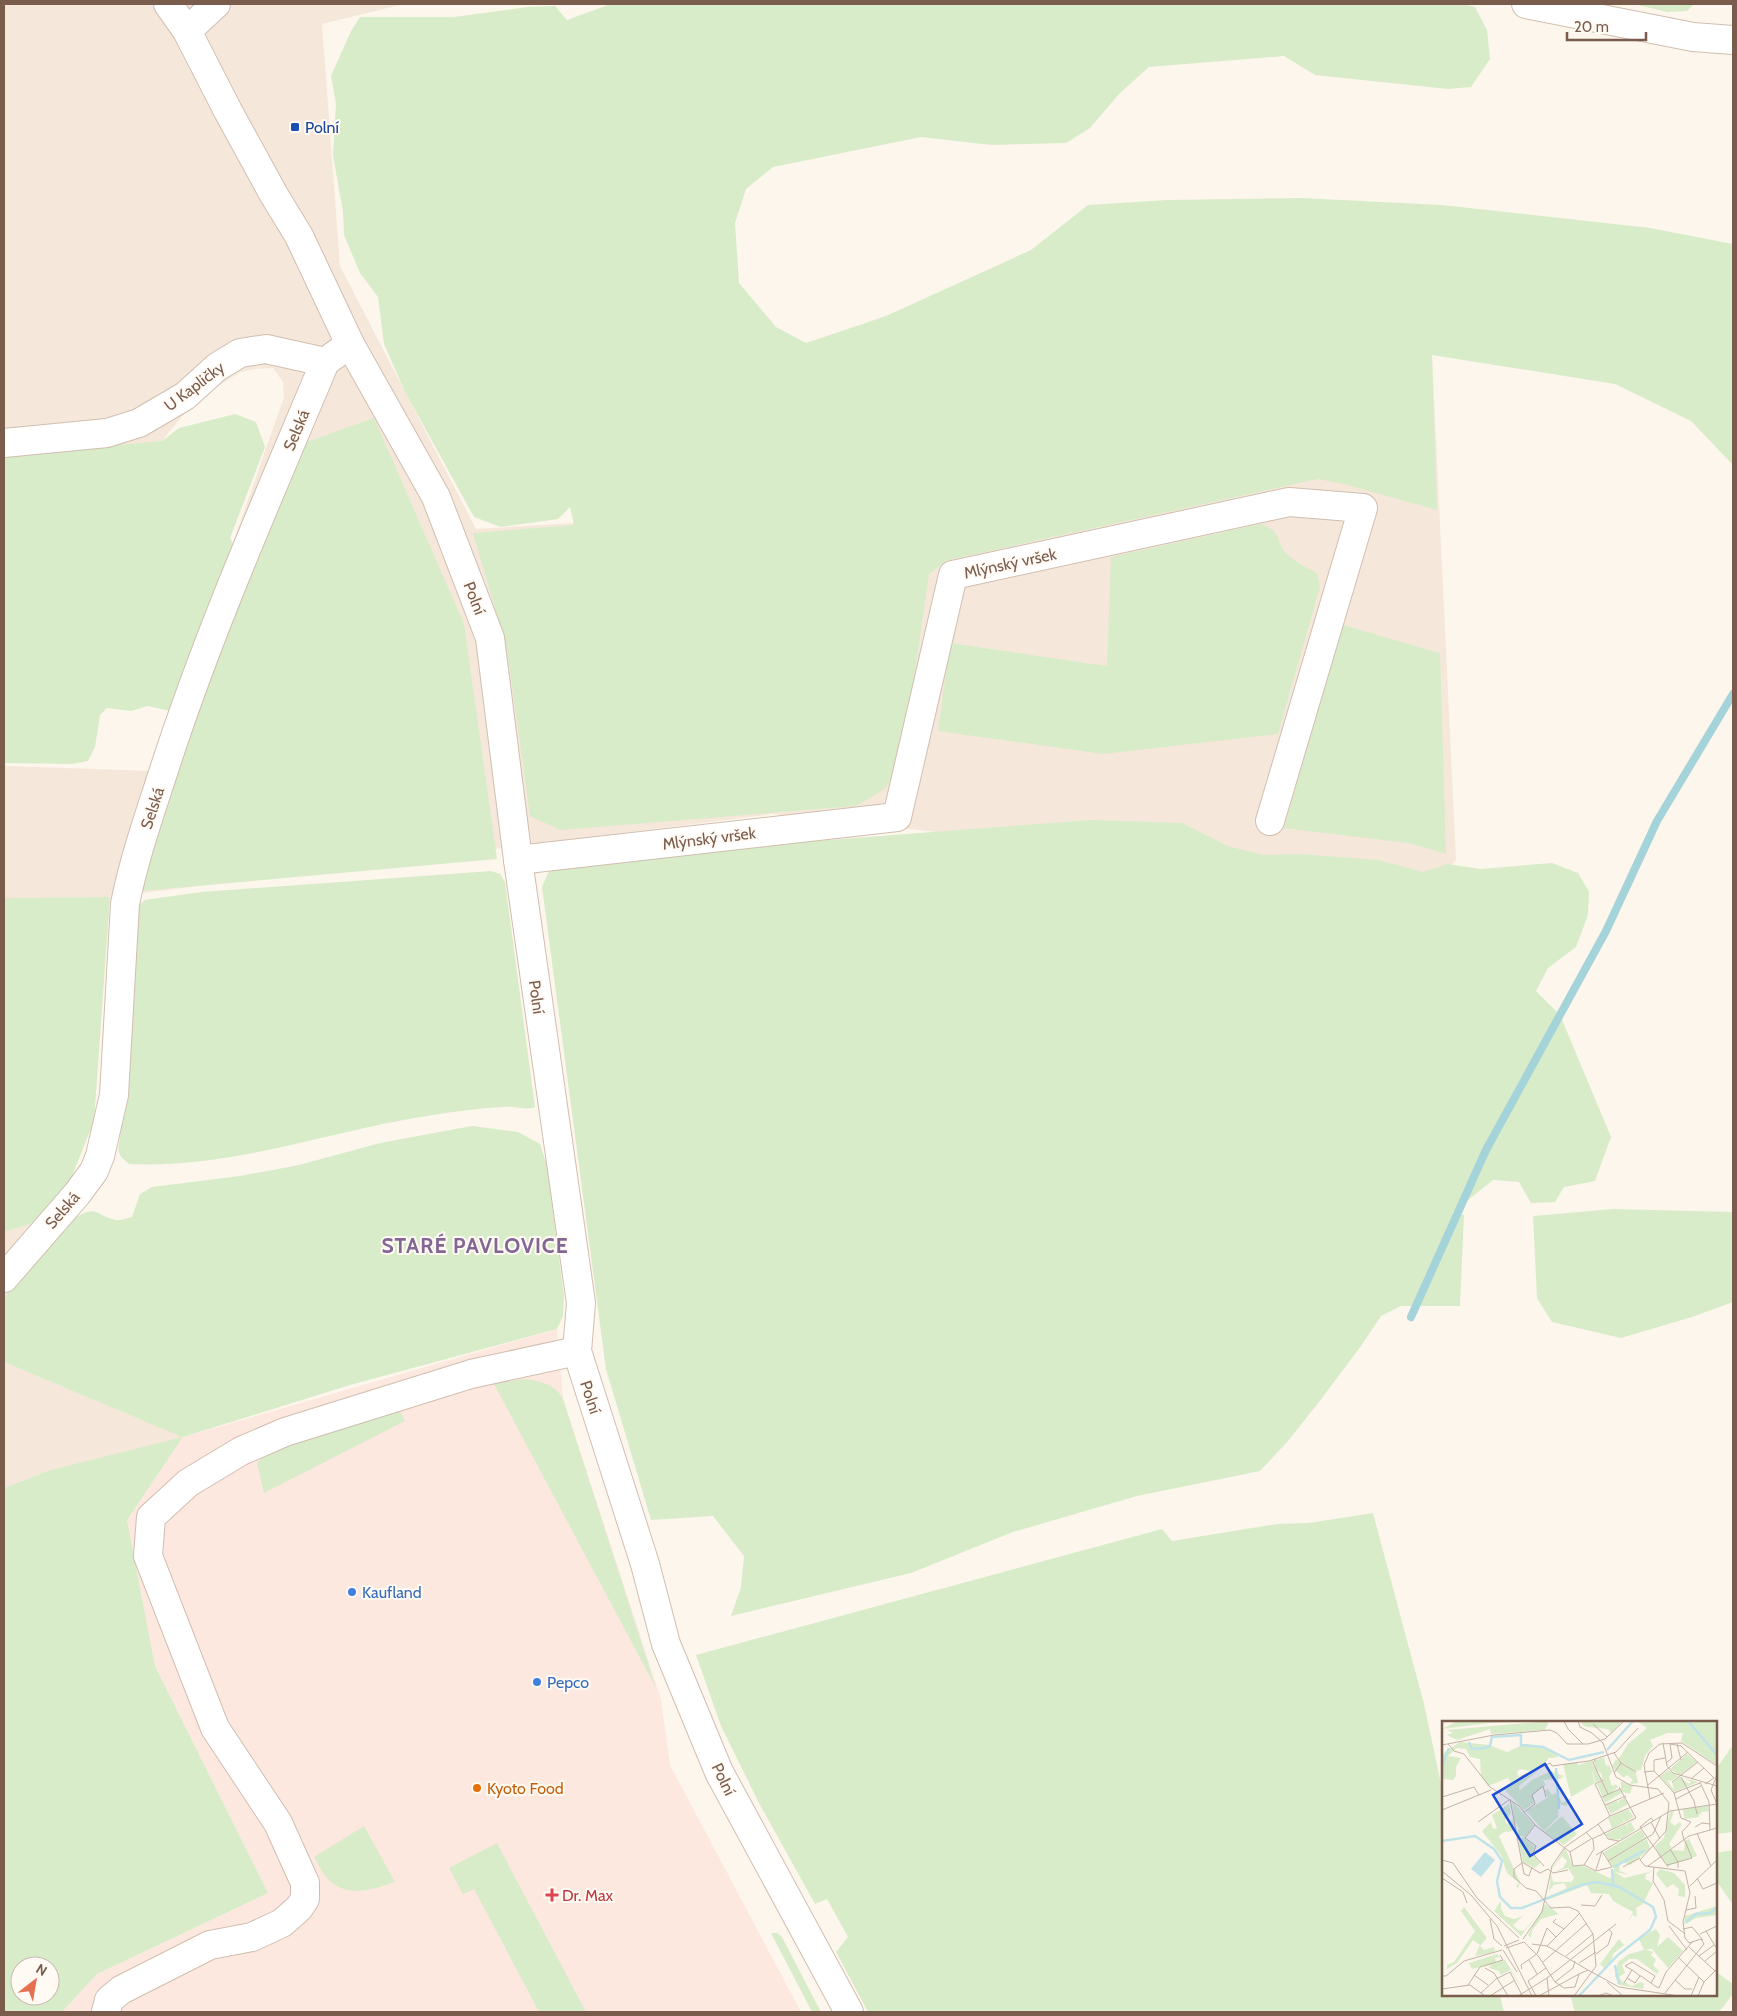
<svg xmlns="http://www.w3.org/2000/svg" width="1737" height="2016" viewBox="0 0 1737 2016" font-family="Cabin,sans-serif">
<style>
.residential{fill:#f5e8da}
.commercial{fill:#fde8e0}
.green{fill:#d8ecc9;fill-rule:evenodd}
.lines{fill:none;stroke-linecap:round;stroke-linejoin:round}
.stream{stroke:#a5d3da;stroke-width:8}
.minor-casing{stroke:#d1beb0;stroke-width:30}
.minor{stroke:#fff;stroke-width:28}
.transit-dot{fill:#1a4fb4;stroke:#fffaf3;stroke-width:2}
.shop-dot{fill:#3f7fe0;stroke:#fffaf3;stroke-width:2}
.food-dot{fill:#e8710a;stroke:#fffaf3;stroke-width:2}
.health-dot{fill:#e0444e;stroke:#fffaf3;stroke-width:2}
.labels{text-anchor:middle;stroke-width:4;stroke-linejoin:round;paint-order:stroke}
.transit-label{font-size:16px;fill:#164399;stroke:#fffaf3;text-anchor:start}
.street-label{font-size:16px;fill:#7a5c4d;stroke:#fffaf3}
.shop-label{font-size:16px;fill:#366cbe;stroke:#fffaf3;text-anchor:start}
.food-label{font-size:16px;fill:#c56008;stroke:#fffaf3;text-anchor:start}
.health-label{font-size:16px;fill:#be3a42;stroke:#fffaf3;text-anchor:start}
.district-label{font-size:21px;font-weight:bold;letter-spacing:1px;fill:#846695;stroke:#fffaf3}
.inset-river{fill:none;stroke:#bfe3e8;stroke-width:2.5}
.inset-road{fill:none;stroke:#c5b3a7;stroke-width:1}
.view{fill:#1d4ed8;fill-opacity:0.15;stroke:#1d4ed8;stroke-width:2.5}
.inset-edge{fill:none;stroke:#7a5c4d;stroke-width:2.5}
</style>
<rect width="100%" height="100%" fill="#fdf6ec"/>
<g class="residential">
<polygon points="4,4 404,4 322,24 340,266 476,529 821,508 1432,355 1456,860 1429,886 773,814 110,897 4,898 4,766 153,771 284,397 283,382 273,368 255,369 241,372 219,385 184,414 4,634"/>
<polygon points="43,1220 24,1273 4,1297 4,1232"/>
<polygon points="4,1362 183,1437 50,1470 4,1488"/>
</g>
<polygon class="commercial" points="557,1329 563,1399 661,1699 670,1765 801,2012 62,2012 97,1974 268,1893 155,1666 127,1520 183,1437"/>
<g class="green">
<path d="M 611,4 L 1463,4 L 1475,7 L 1487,30 L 1490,59 L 1471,87 L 1448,89 L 1315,75 L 1284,56 L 1149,67 L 1120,93 L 1090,128 L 1066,143 L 992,145 L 921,137 L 773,167 L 746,189 L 735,223 L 739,283 L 776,327 L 806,343 L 886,316 L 1031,250 L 1088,205 L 1167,200 L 1302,198 L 1442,205 L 1650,228 L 1733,244 L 1733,465 L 1691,421 L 1615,384 L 1432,355 L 1437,510 L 1344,484 L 1318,479 L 948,560 L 929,574 L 903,755 C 890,787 885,791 855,806 L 560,830 L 530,816 L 507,649 L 473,533 L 574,525 L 570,507 L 558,519 L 501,527 L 474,517 L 405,392 L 384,344 L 378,297 L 360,273 L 344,235 L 343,211 L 333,156 L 336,104 L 331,76 L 351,31 L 360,17 L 454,17 L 528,7 L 555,6 L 567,20 Z"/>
<polygon points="1634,4 1694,4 1687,11 1667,12"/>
<polygon points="235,414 256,422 265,447 230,538 234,546 220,574 170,711 148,706 131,711 107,708 100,715 95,747 88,761 72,764 4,763 4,455 162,441 179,428"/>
<polygon points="374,418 464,624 497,859 141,891 189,734 298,445"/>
<path d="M 1260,524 C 1285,532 1274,542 1287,554 C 1296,562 1306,568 1317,573 L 1320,587 L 1278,734 L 1103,754 L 938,731 L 950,643 L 1107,666 L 1111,557 Z"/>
<polygon points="1343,625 1440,653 1446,854 1408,843 1284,828"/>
<polygon points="1091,820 1182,823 1228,846 1263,855 1300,854 1378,860 1423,872 1448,864 1480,869 1552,863 1578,873 1589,892 1588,915 1576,947 1548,968 1536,991 1560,1015 1611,1137 1595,1181 1564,1187 1555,1202 1531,1203 1519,1182 1493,1180 1452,1213 1464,1215 1460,1306 1401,1306 1381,1316 1361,1346 1322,1398 1288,1441 1260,1471 1137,1496 1013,1532 911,1573 731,1616 741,1587 744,1556 713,1516 651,1520 606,1369 542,887 548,873 566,860"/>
<path d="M 491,871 L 500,874 L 505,882 L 535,1107 C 524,1111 516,1106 505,1107 C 481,1108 457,1111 433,1115 C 331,1130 234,1169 129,1164 L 121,1157 L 118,1150 L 129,1080 L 129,1024 L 138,906 L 145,900 L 201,892 Z"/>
<polygon points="110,897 94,1121 72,1176 43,1220 4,1232 4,898"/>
<path d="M 472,1126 L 518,1132 L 540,1144 L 547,1166 L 564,1296 L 563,1316 L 557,1329 L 350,1385 L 183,1437 L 127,1520 L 155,1666 L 268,1893 L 97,1974 L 62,2012 L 4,2012 L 4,1488 L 50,1470 L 182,1437 L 4,1362 L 4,1297 L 74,1218 C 99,1204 94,1215 116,1220 C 120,1221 127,1218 132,1217 L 140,1194 L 152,1187 L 240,1176 L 299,1165 L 380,1143 ZM 20,1966 L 50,1966 L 50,1996 L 20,1996 Z"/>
<polygon points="1613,1209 1733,1212 1733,1302 1692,1317 1621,1338 1552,1322 1537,1298 1533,1216"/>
<path d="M 524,1379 C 540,1381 555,1384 563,1399 L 656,1688 L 494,1384 Z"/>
<polygon points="400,1411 405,1421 264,1493 257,1463 278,1442"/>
<polygon points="1373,1513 1424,1704 1443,1793 1443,1995 1500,1995 1504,2012 868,2012 836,1952 848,1937 827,1899 815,1904 760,1805 721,1726 696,1655 1162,1529 1172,1541 1277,1524 1309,1523"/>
<polygon points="1733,1745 1733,1832 1716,1834 1716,1769"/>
<path d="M 364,1826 L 395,1882 C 375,1889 348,1898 330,1881 C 323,1875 319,1865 314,1857 Z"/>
<polygon points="497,1843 586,2012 539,2012 474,1889 463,1894 449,1868"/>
<polygon points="1733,1850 1733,1905 1716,1880 1716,1853"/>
<polygon points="771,1933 777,1933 782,1937 821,2012 812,2012"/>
<polygon points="1716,1972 1733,1984 1733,1994 1719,2012 1575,2012 1570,1995 1716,1995"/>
</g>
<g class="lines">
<polyline class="stream" points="1411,1317 1486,1150 1606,931 1657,821 1733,694"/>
<defs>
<g id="minor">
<polyline points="168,4 187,31 228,111 274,195 299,236 350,344 436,497 490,638 518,860 581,1303 577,1351 645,1564 666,1644 719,1772 849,2012"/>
<polyline points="1526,4 1693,37 1733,40"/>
<polyline points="187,31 216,4"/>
<polyline points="4,443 107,433 139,423 185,396 217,367 240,353 266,349 325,362"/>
<polyline points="518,860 897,817 953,575 1289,502 1363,508 1270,821"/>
<path d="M 4,1278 L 77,1194 L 94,1171 L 100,1156 L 114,1095 L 125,904 C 134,859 149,816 163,773 C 208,633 268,498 325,362 L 350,344"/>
<polyline points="106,2012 109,2000 121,1990 210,1945 252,1937 282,1923 299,1908 305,1899 305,1883 278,1823 215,1728 148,1556 151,1517 188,1483 241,1451 285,1432 471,1374 577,1351"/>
</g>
</defs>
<use href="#minor" class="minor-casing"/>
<use href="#minor" class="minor"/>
</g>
<rect class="transit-dot" x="290" y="122" width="10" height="10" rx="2.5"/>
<g class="shop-dot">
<circle cx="352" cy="1592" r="5"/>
<circle cx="537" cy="1682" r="5"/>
</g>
<circle class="food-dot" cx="477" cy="1788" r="5"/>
<path class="health-dot" d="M549.5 1887.5h5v5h5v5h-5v5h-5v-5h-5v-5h5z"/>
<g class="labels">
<g class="transit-label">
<text x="305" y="133">Polní</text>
</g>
<g class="street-label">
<text transform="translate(194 386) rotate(-37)" y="6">U Kapličky</text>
<text transform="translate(296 430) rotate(-67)" y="6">Selská</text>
<text transform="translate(1010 563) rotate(-12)" y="6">Mlýnský vršek</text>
<text transform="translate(475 598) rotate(69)" y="6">Polní</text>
<text transform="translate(152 808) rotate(-72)" y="6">Selská</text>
<text transform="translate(709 838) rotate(-7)" y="6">Mlýnský vršek</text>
<text transform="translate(537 997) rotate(82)" y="6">Polní</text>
<text transform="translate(62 1210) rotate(-49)" y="6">Selská</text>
<text transform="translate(591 1397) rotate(72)" y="6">Polní</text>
<text transform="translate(724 1779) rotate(64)" y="6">Polní</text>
</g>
<g class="shop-label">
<text x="362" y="1598">Kaufland</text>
<text x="547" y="1688">Pepco</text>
</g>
<g class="food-label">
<text x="487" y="1794">Kyoto Food</text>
</g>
<g class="health-label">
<text x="562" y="1901">Dr. Max</text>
</g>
<g class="district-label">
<text x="475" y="1253">STARÉ PAVLOVICE</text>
</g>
</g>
<g transform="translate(1442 1721)">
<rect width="275" height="275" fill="#fdf6ec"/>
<path d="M 15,0 L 96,0 L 47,2 L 0,8 ZM 107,0 L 103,9 L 49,13 L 48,8 L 15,19 L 5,14 L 11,12 L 5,9 ZM 140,0 L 181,0 L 169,12 L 166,8 L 145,6 L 139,3 ZM 195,0 L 275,0 L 275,44 L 239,20 L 241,12 L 225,12 L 208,19 L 211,25 L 203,35 L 199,49 L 193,50 L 176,39 L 186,23 L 205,7 ZM 18,21 L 47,24 L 65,31 L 83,23 L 102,25 L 117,36 L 107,37 L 101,44 L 88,50 L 78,48 L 75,51 L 77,56 L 69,62 L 66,57 L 46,65 L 39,55 L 38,38 L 28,36 L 24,28 L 15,27 L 6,35 L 19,37 L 14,46 L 14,55 L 11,59 L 0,58 L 0,33 ZM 245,33 L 255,41 L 238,54 L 228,48 ZM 162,36 L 164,45 L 167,44 L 170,51 L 167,56 L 170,65 L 174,63 L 176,66 L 171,70 L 179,69 L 179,60 L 191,65 L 188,73 L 181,71 L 163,82 L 155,63 L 161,60 L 159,52 L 154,49 L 160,58 L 154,62 L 149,47 L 153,62 L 129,76 L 121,43 L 135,41 L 136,44 L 152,39 L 150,43 L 153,48 L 152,40 ZM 174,38 L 194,52 L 196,62 L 187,63 L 191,59 L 185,54 L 182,57 L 174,50 L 170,45 ZM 97,49 L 77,65 L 78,69 L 90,59 L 109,50 L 122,55 L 118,58 L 101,59 L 104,64 L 90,74 L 92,82 L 82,89 L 62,68 ZM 226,49 L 236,55 L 229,60 L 225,59 L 232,69 L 230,61 L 238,56 L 247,63 L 249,61 L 242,57 L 256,61 L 232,71 L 218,55 ZM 106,68 L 110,74 L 115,72 L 120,82 L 130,77 L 124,85 L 117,83 L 116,96 L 102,110 L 84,90 L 108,75 L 105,76 L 103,69 ZM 183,77 L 186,83 L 169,93 L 164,84 L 175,80 L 177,85 L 176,80 ZM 70,80 L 92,104 L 82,117 L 93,126 L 90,132 L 98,142 L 93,147 L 81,141 L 76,122 L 82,115 L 74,115 L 77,107 L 72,99 ZM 67,83 L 69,92 L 63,99 L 65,103 L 71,99 L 74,110 L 62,111 L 57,115 L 78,161 L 76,168 L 74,165 L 77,162 L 65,152 L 59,134 L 40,110 L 49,101 L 51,108 L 55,107 L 50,94 ZM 266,85 L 267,90 L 259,91 L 259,94 L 257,92 L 257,96 L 242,98 L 241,88 ZM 186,88 L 192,96 L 183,101 L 180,96 L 182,101 L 170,108 L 162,110 L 170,107 L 166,97 ZM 232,90 L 228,101 L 233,105 L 237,101 L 240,103 L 227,123 L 230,127 L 217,136 L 213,125 L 222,117 L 228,91 ZM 120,95 L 135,113 L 122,124 L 102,111 ZM 189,101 L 193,109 L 180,118 L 169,119 L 163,113 L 184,103 L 187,109 L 185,103 ZM 199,109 L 204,117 L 167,140 L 162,131 ZM 205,118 L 208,128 L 188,144 L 180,141 L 177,146 L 178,150 L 188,154 L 173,151 L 182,157 L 211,150 L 204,153 L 203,158 L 211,162 L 201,183 L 194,187 L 195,194 L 193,196 L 191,193 L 185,203 L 191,191 L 171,180 L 167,173 L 149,172 L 145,164 L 105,179 L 105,176 L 125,167 L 122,162 L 112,164 L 107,170 L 109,152 L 111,161 L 130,161 L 132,156 L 126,147 L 112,151 L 121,147 L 125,140 L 120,135 L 109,150 L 123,127 L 131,145 L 141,145 L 170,158 L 169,148 L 173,150 L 167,140 ZM 247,118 L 255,135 L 226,145 L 219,135 L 228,129 L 242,130 L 243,120 ZM 218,148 L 232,152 L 243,164 L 243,176 L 236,175 L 237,168 L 231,163 L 225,167 L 214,153 ZM 59,180 L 59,188 L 63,195 L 72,198 L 81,195 L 71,204 L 76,209 L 82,210 L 99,190 L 79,215 L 52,190 ZM 103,183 L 117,193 L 99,198 L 90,209 L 89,217 L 86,214 ZM 275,185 L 275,194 L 254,197 L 242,204 L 243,195 ZM 22,186 L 45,217 L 38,225 L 42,229 L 52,226 L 53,231 L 33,235 L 38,224 L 31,219 L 15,242 L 5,248 L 5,244 L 12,241 L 33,210 L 19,190 ZM 214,208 L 218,214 L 215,226 L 226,216 L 241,230 L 226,247 L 210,228 L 203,228 L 211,231 L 209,234 L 214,239 L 211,244 L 217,250 L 215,253 L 195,238 L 187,238 L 180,244 L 183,252 L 177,256 L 180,260 L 190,265 L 199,261 L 202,263 L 201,268 L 177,264 L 173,255 L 176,241 L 187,233 L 202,229 L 197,218 ZM 177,218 L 182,224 L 171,233 L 170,240 L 162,247 L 158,243 ZM 55,233 L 58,236 L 53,237 L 54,241 L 63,239 L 82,270 L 68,249 L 59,254 L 57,250 L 47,247 L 49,244 L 30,248 L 27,242 Z" fill="#d8ecc9"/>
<path d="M 43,131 L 53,139 L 39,156 L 29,148 Z" fill="#bfe3e8"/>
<path class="inset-river" d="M 246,0 L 275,34M 27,21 L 30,28 L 42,27 L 48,25 L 50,16 L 79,14 L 79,24 L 101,26 L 127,39 L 162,31M 165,29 L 191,0M 0,45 L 7,27M 114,47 L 117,88M 0,120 L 33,115 L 52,128 L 60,140 L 55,160 L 58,176 L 69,187 L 80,187 L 139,164 L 155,161 L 177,166 L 211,186 L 214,196 L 208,209 L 176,234 L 137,275M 172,146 L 203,129M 170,148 L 171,164M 244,201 L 254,193 L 268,192 L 275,186M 173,244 L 177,263"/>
<path class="inset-road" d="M 122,0 L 126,8 L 141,23M 136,0 L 138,6 L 150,12 L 161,22 L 174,56 L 188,64 L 216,68 L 227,82 L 224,110 L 198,139 L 203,145 L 243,150 L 248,172 L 241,201 L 243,217 L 247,222 L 259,218 L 262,223 L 223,272M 151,3 L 165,16M 221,22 L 225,45 L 231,52 L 275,65M 6,23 L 12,30 L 22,33 L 48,66 L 77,85 L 93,104 L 128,131M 235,23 L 239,39M 0,24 L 52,14 L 108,9 L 115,12 L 125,23 L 146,23 L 163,18 L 182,0M 154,38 L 151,42 L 166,73M 179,42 L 194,51M 224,42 L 230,37 L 228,23 L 239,25 L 272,57 L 263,63M 212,50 L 212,39 L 223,37M 202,51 L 212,50 L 217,55 L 232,72 L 239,97 L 249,101 L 240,111 L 242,119M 172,52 L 179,42 L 172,32M 275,54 L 269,69 L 275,83M 239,56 L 252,80 L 255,93M 249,58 L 262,47M 161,59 L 153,63 L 168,95M 230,61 L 256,41M 258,61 L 267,81 L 268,109M 206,64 L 246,31M 57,72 L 80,55 L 108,42 L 110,45 L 147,40 L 174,31 L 196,7M 232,72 L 258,62M 0,76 L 32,66 L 37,74M 160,76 L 178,68M 68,78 L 82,153 L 87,155 L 90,146M 208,78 L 202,44 L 207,32 L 218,23 L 240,22 L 275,45M 234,78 L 259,65M 163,84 L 184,75M 0,89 L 49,69M 82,91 L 93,83 L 90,74 L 101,65 L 104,76M 212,100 L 209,97 L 198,106 L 226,146M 36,101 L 67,79M 209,101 L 218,118M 156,103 L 166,118 L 177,120M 93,104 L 83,117 L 94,125 L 91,133 L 102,145M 253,106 L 260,102 L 268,103M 255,112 L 269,145M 150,118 L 194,97 L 177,66M 228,128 L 236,141 L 250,137 L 242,118M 128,131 L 131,145 L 142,144 L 154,150 L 170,146 L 160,130M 128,131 L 149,118M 154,134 L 228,90 L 275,83M 0,139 L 11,142 L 35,177 L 77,217M 166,140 L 211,113 L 219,95M 80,141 L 98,152 L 106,148 L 111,152 L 126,149M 80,142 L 72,148 L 72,156 L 84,167 L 94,170 L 109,187 L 127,186 L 136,190 L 151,213 L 154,245 L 132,275M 142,144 L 152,128 L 151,119 L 144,111M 225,144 L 236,141 L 236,147M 206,145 L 247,115 L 275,107M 181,146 L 198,137M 212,146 L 211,160 L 222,179 L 226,200 L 242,212M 154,149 L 160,130M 0,150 L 29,174 L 55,205 L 90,275M 0,157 L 21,171 L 25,182M 255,157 L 261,168 L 275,162M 248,165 L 275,139M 139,184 L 153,185 L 160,174M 244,189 L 254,187 L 253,175M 48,198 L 52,218 L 60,225M 114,198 L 111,201 L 122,208M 227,205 L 245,229M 241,208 L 250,206 L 261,219M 264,210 L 275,228M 258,213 L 275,205M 81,218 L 100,191 L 110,145 L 123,126 L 168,95 L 222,72M 90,223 L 105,225 L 146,249M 62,225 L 77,219M 105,225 L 138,192M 247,226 L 273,250M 64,227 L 82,221 L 97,236 L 113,261 L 122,267 L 133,266 L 137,253 L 146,249 L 177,266 L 237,275M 61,229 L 75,251M 154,233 L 166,224 L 170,212 L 167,208M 124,235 L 151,213M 257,235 L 272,224M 237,237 L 262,261M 87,239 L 95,253M 263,240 L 275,230M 101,241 L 145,202M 137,242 L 154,231M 43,247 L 52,252 L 66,275M 80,248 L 79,244 L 95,233 L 105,207 L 114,216M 32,254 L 46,264M 0,255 L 4,255 L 22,240 L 60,229M 105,257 L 107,275M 185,257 L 193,262 L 198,255M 233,259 L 243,268 L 250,268M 113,261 L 131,247 L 133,240M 165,261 L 181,275M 182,262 L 190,249M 209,262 L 213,255 L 190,241 L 183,245 L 190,249 L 193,251 L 198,255 L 199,255 L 209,262 L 213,265 L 217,267 L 224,251 L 251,220M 26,264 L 38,246 L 61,239 L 58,234M 0,268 L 28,264 L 43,275M 39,272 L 54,258 L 68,251 L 80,274M 48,275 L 73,259M 76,275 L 105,257 L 174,203M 94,275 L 86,260 L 104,247M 97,275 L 137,253M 156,275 L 164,272 L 172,275M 249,275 L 257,256M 256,275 L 262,261 L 274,249"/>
<path class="view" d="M 103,43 L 140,103 L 88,135 L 51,74 Z"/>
<rect width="275" height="275" class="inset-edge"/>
</g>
<rect width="1737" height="2016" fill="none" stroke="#7a5c4d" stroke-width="10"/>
<g transform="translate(35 1981) rotate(31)"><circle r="24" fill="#fffaf3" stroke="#cabbb1"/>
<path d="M0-4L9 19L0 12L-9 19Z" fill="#e76f51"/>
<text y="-8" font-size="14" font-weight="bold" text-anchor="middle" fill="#7a5c4d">N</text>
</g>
<path d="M1567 32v8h79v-8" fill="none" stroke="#7a5c4d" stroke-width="2.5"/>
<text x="1574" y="32" font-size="15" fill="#7a5c4d" stroke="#fffaf3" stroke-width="4" paint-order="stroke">20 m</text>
</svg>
